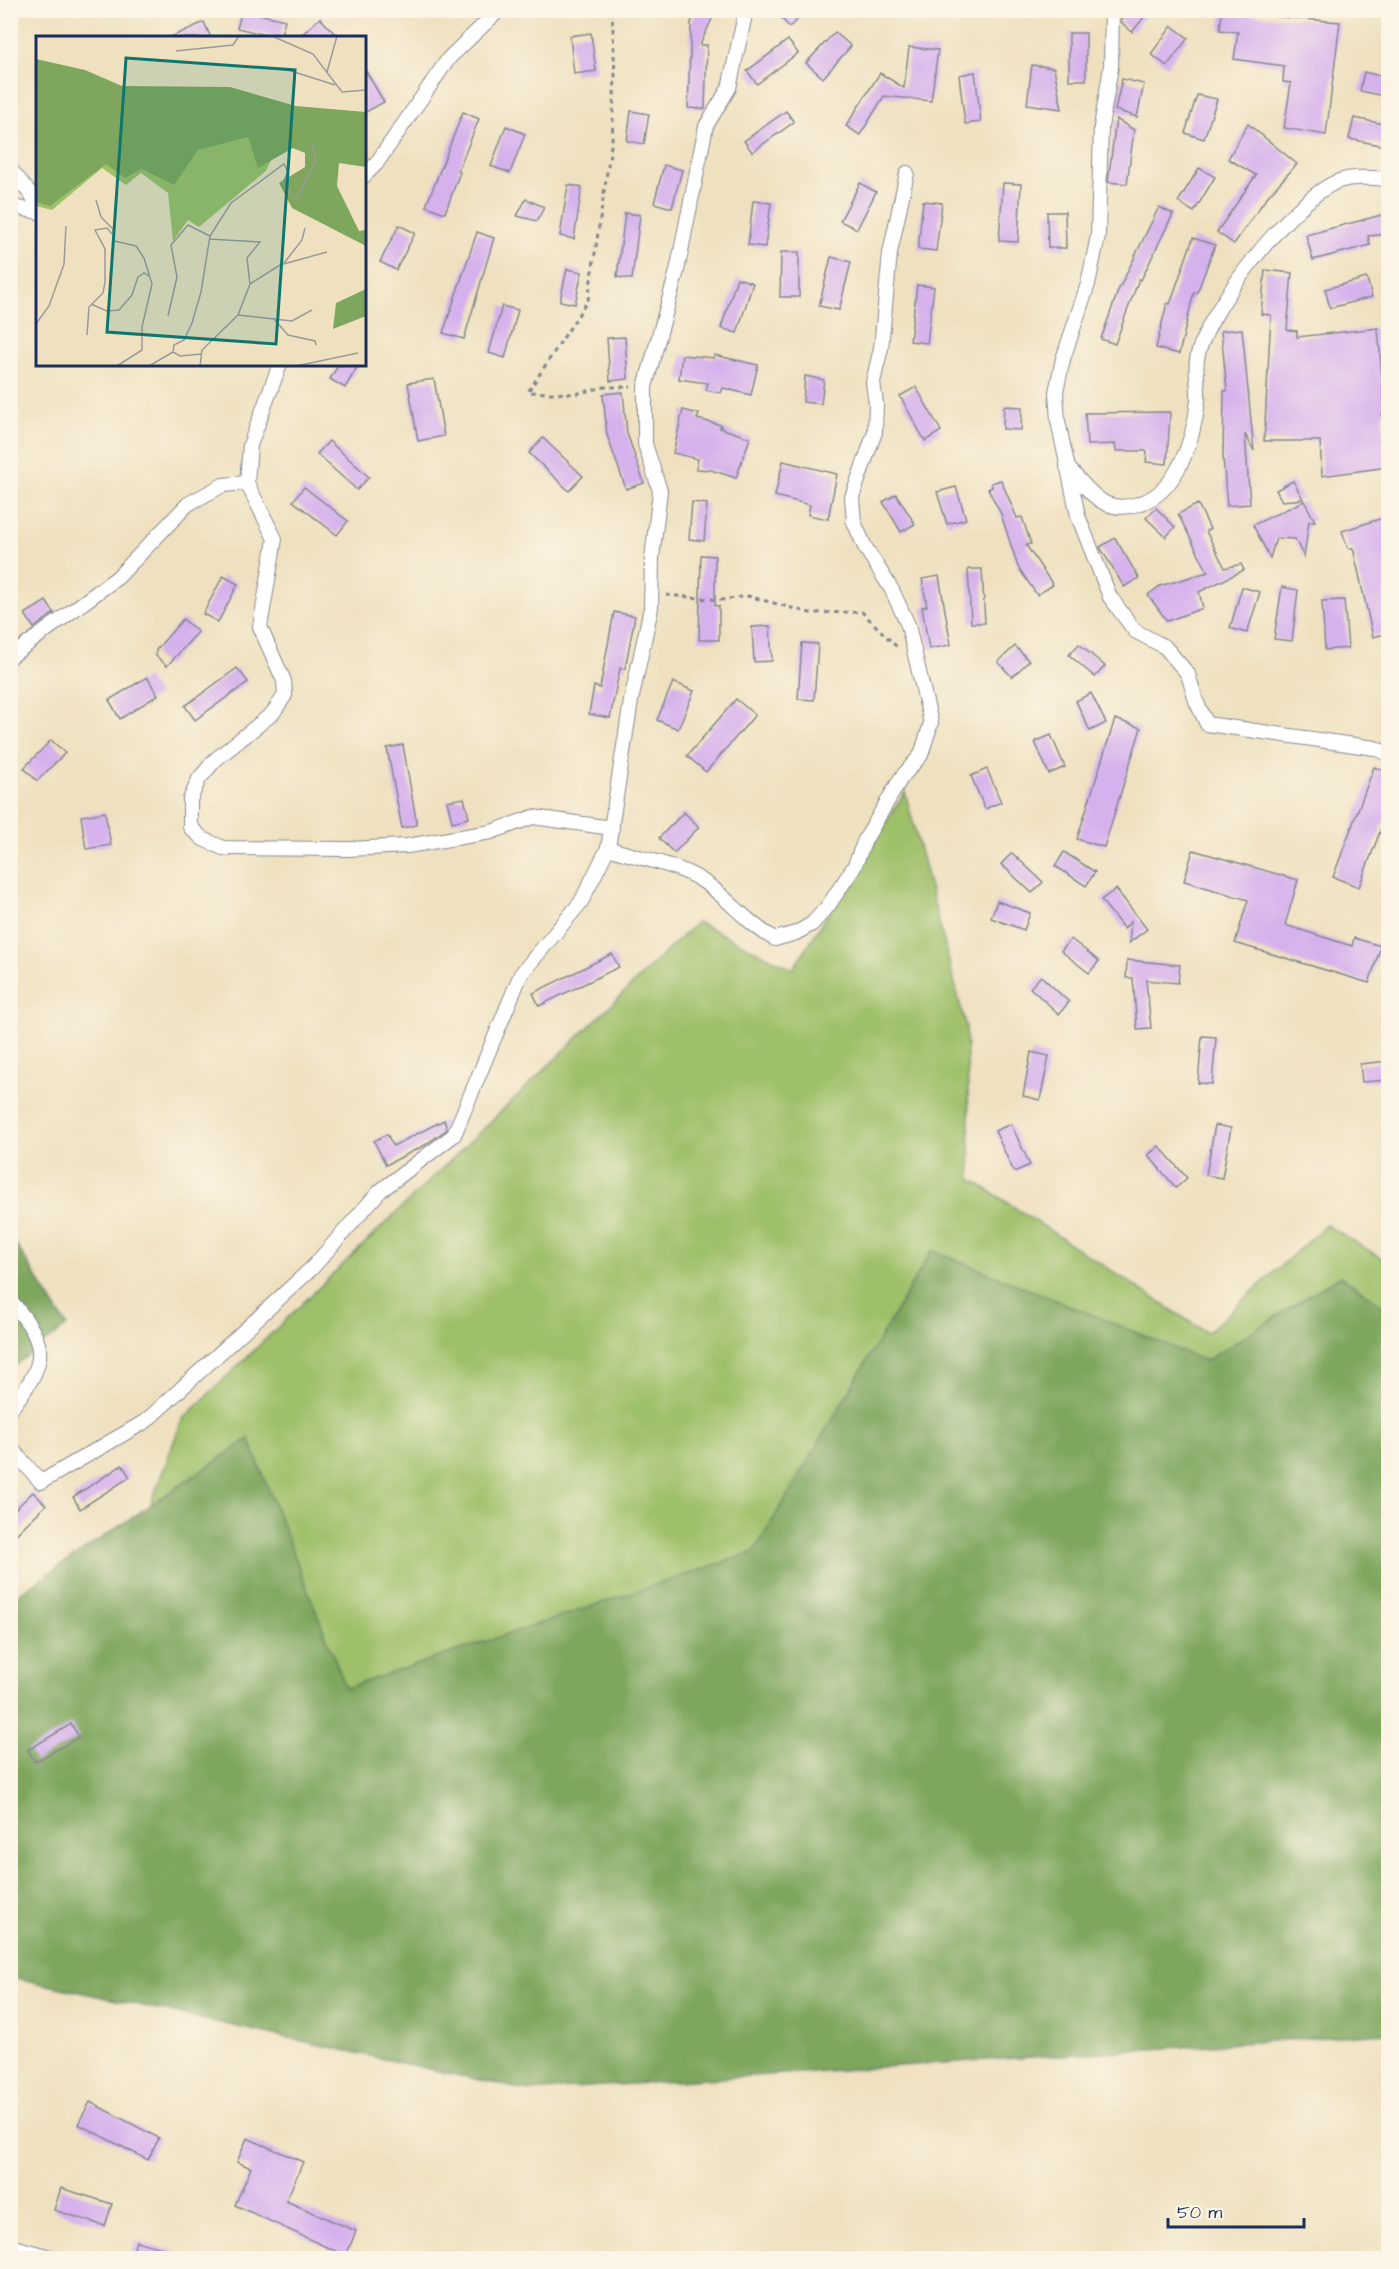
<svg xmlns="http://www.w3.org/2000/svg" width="1399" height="2269" viewBox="0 0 1399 2269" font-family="'Architects Daughter',sans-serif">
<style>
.green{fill:#9ec069;stroke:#5c7864;stroke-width:1.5}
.forest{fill:#7ea65d;stroke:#4c6a5e;stroke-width:1.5}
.building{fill:#d5b1ed}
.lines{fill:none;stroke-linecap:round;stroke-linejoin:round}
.minor-casing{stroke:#85888f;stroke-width:16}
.path{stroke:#85888f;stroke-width:3;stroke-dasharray:4.5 4.5;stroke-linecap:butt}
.minor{stroke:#fff;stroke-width:14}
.inset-road{fill:none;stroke:#9a9a99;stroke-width:1.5}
.view{fill:#0f766e;fill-opacity:0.15;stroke:#0f766e;stroke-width:3}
.inset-edge{fill:none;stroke:#1b2f5e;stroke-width:3}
</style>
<rect width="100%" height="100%" fill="#fcf5e5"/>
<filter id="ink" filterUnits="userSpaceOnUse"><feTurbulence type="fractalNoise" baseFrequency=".0167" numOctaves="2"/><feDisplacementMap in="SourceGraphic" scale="12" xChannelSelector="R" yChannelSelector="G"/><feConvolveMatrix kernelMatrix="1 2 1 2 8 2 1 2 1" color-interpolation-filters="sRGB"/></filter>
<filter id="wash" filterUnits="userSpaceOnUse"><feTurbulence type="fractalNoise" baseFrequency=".008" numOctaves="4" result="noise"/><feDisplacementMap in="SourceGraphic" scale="24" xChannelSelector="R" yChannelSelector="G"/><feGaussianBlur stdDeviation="1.35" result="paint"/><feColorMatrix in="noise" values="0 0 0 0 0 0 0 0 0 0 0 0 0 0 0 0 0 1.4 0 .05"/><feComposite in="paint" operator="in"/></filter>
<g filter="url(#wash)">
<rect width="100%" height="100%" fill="#efe1c0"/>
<polygon class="green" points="905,792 966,1027 971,1179 1207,1333 1326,1225 1388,1262 1388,1805 88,1672 182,1420 697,922 793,969"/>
<g class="forest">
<polygon points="10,1235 67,1326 11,1368 10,1368"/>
<polygon points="932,1250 1206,1361 1340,1276 1388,1309 1388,2033 529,2091 11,1977 11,1599 249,1439 346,1688 754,1552"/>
</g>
<g id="blocks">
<g class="building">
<polygon points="242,10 285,20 280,38 237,28"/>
<polygon points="696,10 716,10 700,45 707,45 705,109 688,108 691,23"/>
<polygon points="775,10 809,10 789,27"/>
<polygon points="1124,10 1150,10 1132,32 1121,22"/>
<polygon points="1222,12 1340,22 1326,135 1284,128 1291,83 1283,82 1284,66 1234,59 1238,32 1220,30"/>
<polygon points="320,18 339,38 298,38"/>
<polygon points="204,22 211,38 169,38"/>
<polygon points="1172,26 1188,38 1167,66 1151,54"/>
<polygon points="835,32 851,46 823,78 806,63"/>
<polygon points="591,33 596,71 574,74 570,36"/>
<rect x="1069" y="33" width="17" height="47"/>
<polygon points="788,40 798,53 757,84 747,71"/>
<polygon points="909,47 938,50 931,101 884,96 860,135 846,126 880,73 904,88"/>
<polygon points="1032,65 1054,68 1062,109 1027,104"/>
<polygon points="364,68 384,102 364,113"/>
<polygon points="975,72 981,122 965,124 959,75"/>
<polygon points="1364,72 1389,78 1389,97 1360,91"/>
<polygon points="1122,79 1144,84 1137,117 1115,110"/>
<polygon points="1197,95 1217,99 1204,139 1185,133"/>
<polygon points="631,111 649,114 644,144 627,141"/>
<polygon points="786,111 794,122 752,152 744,141"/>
<polygon points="463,112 479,119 458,171 460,172 445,213 426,206"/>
<polygon points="1354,118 1389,125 1385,146 1349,139"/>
<polygon points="1116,119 1134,130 1127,184 1108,182"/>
<polygon points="1248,124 1297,164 1267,197 1234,244 1217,232 1256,175 1228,159"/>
<polygon points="506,126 525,134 510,173 491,166"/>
<polygon points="664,165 682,170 672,208 654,203"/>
<polygon points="1199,168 1215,177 1194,212 1178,202"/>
<polygon points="860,183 876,192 857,229 840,221"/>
<polygon points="1003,183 1021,184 1018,242 999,241"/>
<polygon points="568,185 582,187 574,239 560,236"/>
<polygon points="526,199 544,207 537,221 517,216"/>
<polygon points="753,201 771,203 765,247 748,245"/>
<polygon points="923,201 942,203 936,251 918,249"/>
<polygon points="1159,207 1173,214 1141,280 1139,279 1115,344 1101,339 1118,291"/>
<polygon points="1047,212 1065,212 1066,248 1048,248"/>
<polygon points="625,213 640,215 632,279 617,277"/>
<polygon points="1389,213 1389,234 1368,236 1370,245 1313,260 1306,235"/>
<polygon points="399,225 415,233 396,270 380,262"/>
<polygon points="477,232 494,238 464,339 443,333"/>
<polygon points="1193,238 1215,245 1197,293 1194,292 1179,354 1156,348 1167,303 1170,304"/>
<polygon points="781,252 799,252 799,297 780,297"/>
<polygon points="831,257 851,262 839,310 819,306"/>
<polygon points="567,269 582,272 575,304 560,301"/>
<polygon points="1265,270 1292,273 1287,330 1297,331 1297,337 1378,328 1385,414 1382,414 1388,467 1322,476 1320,441 1264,441 1271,315 1261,314"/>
<polygon points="737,278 753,283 737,333 721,328"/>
<polygon points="1367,278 1372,297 1330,308 1325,289"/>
<polygon points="917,285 934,287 927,343 910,341"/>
<polygon points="502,306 518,310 505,358 489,353"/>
<polygon points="1242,329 1254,451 1245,434 1250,504 1227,506 1223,458 1224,391 1227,391 1221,331"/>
<polygon points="625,337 628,379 610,381 607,338"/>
<polygon points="682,355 714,358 714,355 758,365 751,395 723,388 721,393 706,390 708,383 679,379"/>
<polygon points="339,364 359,364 345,388 330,379"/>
<polygon points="805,376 824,380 821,404 803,402"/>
<polygon points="434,379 444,436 418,441 408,383"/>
<polygon points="916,387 941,431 925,441 900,396"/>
<polygon points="623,392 627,433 644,483 626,489 607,435 603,394"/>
<polygon points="1004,406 1022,407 1021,430 1003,429"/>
<polygon points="683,410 699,414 697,419 721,425 720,428 750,438 736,478 711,470 696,469 698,459 673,453"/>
<polygon points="1170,412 1167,464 1146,462 1147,451 1116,451 1115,444 1087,445 1085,413"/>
<polygon points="543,438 583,476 569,491 529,453"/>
<polygon points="329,441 369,477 357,490 317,454"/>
<polygon points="783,461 837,474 828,519 808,515 810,505 775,496"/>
<polygon points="1001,480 1017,518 1022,517 1031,544 1026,545 1053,585 1037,595 1018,567 1001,514 988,489 992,487 991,483"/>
<polygon points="1293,481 1303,499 1282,501 1276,490"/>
<polygon points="304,487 348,521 337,535 293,501"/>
<polygon points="956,487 966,519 947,524 937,492"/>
<polygon points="896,494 915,524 901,532 883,502"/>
<polygon points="1304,501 1315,521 1309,521 1304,557 1295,539 1276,538 1270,558 1253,525"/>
<polygon points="692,502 707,504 704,541 689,539"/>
<polygon points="1198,504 1210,529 1206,531 1225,568 1241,564 1244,570 1199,592 1203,608 1167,621 1148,595 1160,586 1208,572 1178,514"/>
<polygon points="1156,508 1175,527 1166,537 1146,518"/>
<polygon points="1389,516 1389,580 1384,580 1389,599 1389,633 1373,637 1353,548 1348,548 1342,531"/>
<polygon points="1115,538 1139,578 1124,587 1100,547"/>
<polygon points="701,555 715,556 715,606 719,606 719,640 699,640"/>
<polygon points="968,569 982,569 985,623 971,623"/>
<polygon points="223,576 238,584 218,622 203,614"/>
<polygon points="939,576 951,645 929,649 922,607 927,606 922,579"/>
<polygon points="1242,587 1260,592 1247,633 1230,628"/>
<polygon points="1282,587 1298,590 1292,641 1274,639"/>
<polygon points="1344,600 1348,648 1325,650 1322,601"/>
<polygon points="46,601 54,613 34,628 25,614"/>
<polygon points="614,612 635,616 625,669 620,668 610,718 589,714 594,686 600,688"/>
<polygon points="183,619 198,632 167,666 156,656 156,650"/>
<polygon points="770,626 772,661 754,662 752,627"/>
<polygon points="802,643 818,644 814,700 798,699"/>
<polygon points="1079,644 1105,666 1095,677 1069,655"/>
<polygon points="1015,646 1029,661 1012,677 998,662"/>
<polygon points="237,668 248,682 195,720 185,706"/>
<polygon points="147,677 158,695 120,719 109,700"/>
<polygon points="673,682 694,691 678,729 657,720"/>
<polygon points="1091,693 1106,723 1090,731 1076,701"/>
<polygon points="736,699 755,715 706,772 687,756"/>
<polygon points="1115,719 1141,728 1104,847 1077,839"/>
<polygon points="1051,735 1065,767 1049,774 1035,742"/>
<polygon points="51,740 65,753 37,781 24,768"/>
<polygon points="403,745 417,825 402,828 387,748"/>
<polygon points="1374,767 1389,772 1389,808 1359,887 1333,877"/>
<polygon points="987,769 1001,802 985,809 971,776"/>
<polygon points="464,798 469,818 452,822 447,801"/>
<polygon points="105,812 111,845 86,849 81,816"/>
<polygon points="684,812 699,827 674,853 659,838"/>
<polygon points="1193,850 1298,880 1285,925 1352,946 1354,938 1381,946 1369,983 1235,943 1248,900 1184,881"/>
<polygon points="1064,852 1095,872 1086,886 1055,866"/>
<polygon points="1012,853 1043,882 1032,893 1001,864"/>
<polygon points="1116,889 1147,929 1129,943 1131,921 1124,929 1101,900"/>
<polygon points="997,901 1030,913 1024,930 991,918"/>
<polygon points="1071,939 1099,961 1089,973 1061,951"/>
<polygon points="612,954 619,967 539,1006 533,993"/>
<polygon points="1127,960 1180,965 1178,983 1146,980 1151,1028 1137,1029 1133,978 1126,978"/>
<polygon points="1041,976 1069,1002 1059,1014 1030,988"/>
<polygon points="1202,1036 1216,1037 1212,1084 1198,1083"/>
<polygon points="1031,1052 1049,1056 1040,1100 1023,1096"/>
<polygon points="1389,1061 1389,1080 1362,1082 1360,1064"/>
<polygon points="444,1120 447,1129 425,1145 386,1165 374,1141 387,1134 393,1146"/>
<polygon points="1011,1124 1030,1165 1014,1172 995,1131"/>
<polygon points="1215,1125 1231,1128 1222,1178 1206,1175"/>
<polygon points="1159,1146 1187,1178 1176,1188 1148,1155"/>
<polygon points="122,1465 130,1477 80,1509 73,1497"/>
<polygon points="33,1492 46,1505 10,1540 10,1514"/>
<polygon points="71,1724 79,1737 35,1762 28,1750"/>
<polygon points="90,2102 159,2138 148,2160 78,2124"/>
<polygon points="247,2138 303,2162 286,2201 356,2231 346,2256 235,2205 251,2168 237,2162"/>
<polygon points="61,2188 112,2204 105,2226 54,2210"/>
<polygon points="136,2241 184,2254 183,2259 131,2259"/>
</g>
</g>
</g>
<g filter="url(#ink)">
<use href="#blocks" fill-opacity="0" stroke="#85888f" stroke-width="1.5"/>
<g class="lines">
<defs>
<g id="minor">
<polyline points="1112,10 1111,67 1101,127 1098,236 1088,284 1063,359 1056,392 1058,421 1078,516 1110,597 1135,631 1165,647 1188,674 1196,701 1207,724 1375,748 1388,754"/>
<polyline points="10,169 33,197 36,211"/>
<polyline points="364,176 376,164 449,58 499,10"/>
<polyline points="10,206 38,212"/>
<path d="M 1067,467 C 1079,478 1092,498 1107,504 C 1117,508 1129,507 1138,504 C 1178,493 1194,438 1198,400 C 1199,387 1195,372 1197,359 C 1205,312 1294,197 1339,181 C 1354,176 1373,178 1388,179"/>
<polyline points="247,483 275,539 260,627 284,681 285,695 273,713 215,760 199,779 190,800 190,827 203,839 223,848 349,849 407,846 491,832 533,817 612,828"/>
<polyline points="10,657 118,577 188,504 223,485 247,483 250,445 280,364"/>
<path d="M 608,848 C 640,859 680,864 707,884 C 731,901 749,925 775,939 L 796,933 L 812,924 L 828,906 L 854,867 L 865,840 L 901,778 L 921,755 L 931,723 L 908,625 L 892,590 L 865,547 L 854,522 L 852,497 L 875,432 L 876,404 L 873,382 L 881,348 L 890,253 L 907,173"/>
<path d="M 10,1300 C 52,1349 46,1362 10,1410"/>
<polyline points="10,1447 41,1482 146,1421 312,1268 380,1191 454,1135 521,974 581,902 608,848 631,701 651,608 652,558 660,491 645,444 645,387 677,271 706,126 729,88 746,10"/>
<polyline points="10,2246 54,2258"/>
</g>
</defs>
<use href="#minor" class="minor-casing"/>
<g class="path">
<polyline points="612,10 615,76 612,139 588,300 528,392 575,394 605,387 631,387"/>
<polyline points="666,595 721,600 748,596 810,613 862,612 897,647"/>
</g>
<use href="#minor" class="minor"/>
</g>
</g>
<g transform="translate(36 36)">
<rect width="330" height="330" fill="#efe1c0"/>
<path d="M 103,75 L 244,105 L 230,135 L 163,191 L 152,184 L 137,205 L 132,157 L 105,137 L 90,149 L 66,132 L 16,174 L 0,170 L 0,93 Z" fill="#9ec069"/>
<path d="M 0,23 L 49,34 L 86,50 L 194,51 L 260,70 L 330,76 L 330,131 L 303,127 L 301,150 L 323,195 L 330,194 L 330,210 L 256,172 L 243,147 L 269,131 L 269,117 L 257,112 L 222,132 L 212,101 L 162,114 L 138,149 L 106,133 L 89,142 L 70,128 L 14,170 L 0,166 ZM 330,253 L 330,280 L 297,293 L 300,267 Z" fill="#7ea65d"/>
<path class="inset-road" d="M 236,0 L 277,18 L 306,56 L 330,54M 140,15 L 197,9 L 203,0M 249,33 L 299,49M 291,36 L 301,0M 60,164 L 65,181 L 77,193 L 78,205 L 100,210 L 108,222 L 116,248 L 106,291 L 106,314 L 81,330M 173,203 L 224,206 L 211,222 L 214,248M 248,227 L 266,204 L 269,192M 55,268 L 71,275 L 83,274 L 96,259 L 102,241 L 108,237 L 114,241M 202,279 L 256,285 L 276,274M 132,280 L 141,241 L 135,209 L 152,189 L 174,200M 237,282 L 252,299 L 279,305 L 280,309M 0,288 L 13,270 L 28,228 L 30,190M 51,299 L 53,271 L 67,257 L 69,246 L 69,213 L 59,194 L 71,192 L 76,198M 166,318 L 144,320 L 137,316 L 138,309 L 148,304 L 156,287 L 165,256 L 174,200 L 195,167 L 248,128 L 252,136 L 247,146 L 258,162 L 262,161 L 280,124 L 276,107M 113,330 L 137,316M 164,330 L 166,314 L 202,279 L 214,248 L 244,229 L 291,216M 260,330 L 322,317"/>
<path class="view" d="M 90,22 L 259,34 L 240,308 L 71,296 Z"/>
<rect width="330" height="330" class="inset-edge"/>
</g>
<rect width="1399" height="2269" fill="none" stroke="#fcf5e5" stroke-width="36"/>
<path d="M1168 2218v9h136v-9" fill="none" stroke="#1b2f5e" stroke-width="3"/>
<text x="1177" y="2218" font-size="18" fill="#1b2f5e" stroke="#fcf5e5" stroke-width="4.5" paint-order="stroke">50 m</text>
</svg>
